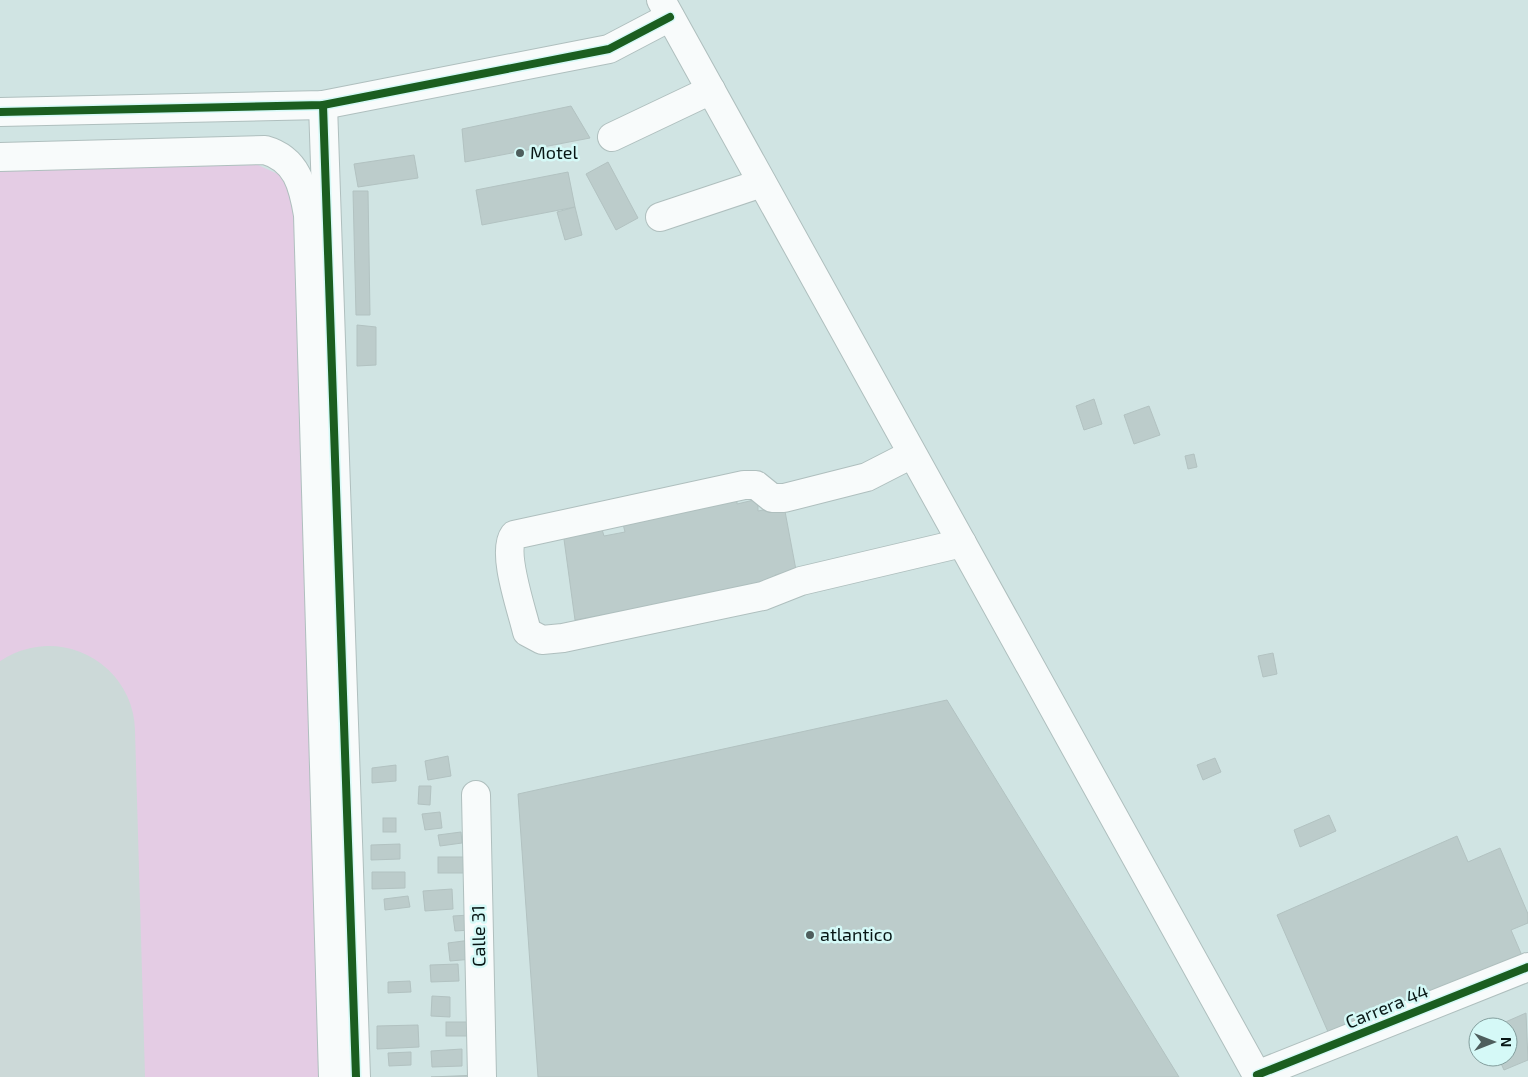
<svg xmlns="http://www.w3.org/2000/svg" width="1528" height="1077" viewBox="0 0 1528 1077" font-family="'Exo 2',sans-serif">
<style>
.green{fill:#e4cce4}
.lines{fill:none;stroke-linecap:round;stroke-linejoin:round}
.runway{stroke:#ccd9d8;stroke-width:172}
.building{fill:#bccccb;stroke:#b2c2c1}
.minor-casing{stroke:#afbfbe;stroke-width:30}
.highway-casing{stroke:#afbfbe;stroke-width:30}
.minor{stroke:#f8fbfb;stroke-width:28}
.highway{stroke:#f8fbfb;stroke-width:28}
.cycleway-casing{stroke:#d5f9f7;stroke-width:11}
.cycleway{stroke:#1b5e20;stroke-width:8}
.poi-dot{fill:#4e5e5d;stroke:#d5f9f7;stroke-width:2}
.labels{text-anchor:middle;stroke-width:5;stroke-linejoin:round;paint-order:stroke}
.poi-label{font-size:18px;fill:#081615;stroke:#d5f9f7;text-anchor:start}
.street-label{font-size:18px;fill:#081615;stroke:#d5f9f7}
</style>
<rect width="100%" height="100%" fill="#d0e4e3"/>
<polygon class="green" points="258,165 280,175 291,195 296,228 319,1077 122,1077 111,701 0,704 0,171"/>
<g class="lines">
<polyline class="runway" points="49,732 59,1077"/>
</g>
<g class="building">
<polygon points="571,106 590,138 465,162 462,129"/>
<polygon points="414,155 418,178 358,187 354,164"/>
<polygon points="608,162 638,218 616,230 586,174"/>
<polygon points="568,172 575,207 482,225 476,190"/>
<polygon points="353,191 368,191 370,315 356,315"/>
<polygon points="575,207 582,235 565,240 557,212"/>
<polygon points="357,325 376,327 376,365 357,366"/>
<polygon points="1094,399 1102,424 1084,430 1076,406"/>
<polygon points="1149,406 1160,435 1134,444 1124,415"/>
<polygon points="1194,454 1197,467 1188,469 1185,456"/>
<polygon points="737,496 737,504 758,499 758,511 784,506 796,570 775,575 774,583 575,620 563,532 601,526 604,536 625,532 622,520"/>
<polygon points="1273,653 1277,674 1263,677 1258,656"/>
<polygon points="947,700 1179,1077 538,1077 518,794"/>
<polygon points="448,756 451,776 428,780 425,761"/>
<polygon points="1215,758 1221,772 1203,780 1197,765"/>
<polygon points="396,765 396,781 372,783 372,768"/>
<polygon points="419,786 431,786 430,805 418,804"/>
<polygon points="440,812 442,828 425,830 422,814"/>
<polygon points="1329,815 1336,831 1300,847 1294,830"/>
<rect x="383" y="818" width="13" height="14"/>
<polygon points="461,832 462,843 440,846 438,835"/>
<polygon points="1457,836 1468,862 1500,848 1528,914 1528,923 1511,930 1523,958 1332,1041 1277,915"/>
<polygon points="400,844 400,859 371,860 371,845"/>
<rect x="438" y="857" width="29" height="16"/>
<polygon points="372,872 405,872 405,888 372,889"/>
<polygon points="452,889 453,909 425,911 423,891"/>
<polygon points="408,896 410,907 385,910 384,899"/>
<polygon points="470,915 471,930 455,931 453,916"/>
<polygon points="471,940 473,959 450,961 448,943"/>
<polygon points="458,964 459,981 431,982 430,965"/>
<polygon points="410,981 411,992 388,993 388,982"/>
<polygon points="432,996 450,997 450,1017 431,1016"/>
<polygon points="1526,1013 1528,1060 1504,1070 1498,1057 1508,1057 1508,1027 1494,1027"/>
<rect x="446" y="1022" width="22" height="14"/>
<polygon points="418,1025 419,1047 377,1049 377,1026"/>
<polygon points="462,1049 462,1066 432,1067 431,1051"/>
<polygon points="411,1052 411,1065 389,1066 388,1053"/>
<polygon points="478,1075 478,1077 431,1077"/>
</g>
<g class="lines">
<defs>
<g id="minor">
<polyline points="323,105 356,1077"/>
<polyline points="0,112 323,105 609,49 670,17"/>
<polyline points="612,137 711,90"/>
<path d="M 0,157 L 265,150 C 297,159 303,186 308,215 L 333,1077"/>
<polyline points="660,217 762,183"/>
<path d="M 912,454 L 867,477 L 784,498 L 772,498 L 756,485 L 744,485 L 514,535 C 501,552 522,610 527,632 L 542,640 L 563,638 L 763,596 L 801,581 L 962,543"/>
<polyline points="476,795 482,1077"/>
<polyline points="1257,1075 1528,967"/>
</g>
<polyline id="highway" points="661,0 1258,1077"/>
</defs>
<use href="#minor" class="minor-casing"/>
<use href="#highway" class="highway-casing"/>
<use href="#minor" class="minor"/>
<use href="#highway" class="highway"/>
<defs>
<g id="cycleway">
<polyline points="323,105 356,1077"/>
<polyline points="0,112 323,105 609,49 670,17"/>
<polyline points="1257,1075 1528,967"/>
</g>
</defs>
<use href="#cycleway" class="cycleway-casing"/>
<use href="#cycleway" class="cycleway"/>
</g>
<g class="poi-dot">
<circle cx="520" cy="153" r="5"/>
<circle cx="810" cy="935" r="5"/>
</g>
<g class="labels">
<g class="poi-label">
<text x="530" y="159">Motel</text>
<text x="820" y="941">atlantico</text>
</g>
<g class="street-label">
<text transform="translate(479 936) rotate(-91)" y="6">Calle 31</text>
<text transform="translate(1387 1007) rotate(-22)" y="6">Carrera 44</text>
</g>
</g>
<g transform="translate(1493 1042) rotate(90)"><circle r="24" fill="#d5f9f7" stroke="#839e9d"/>
<path d="M0-4L9 19L0 12L-9 19Z" fill="#4e5e5d"/>
<text y="-8" font-size="14" font-weight="bold" text-anchor="middle" fill="#081615">N</text>
</g>
</svg>
